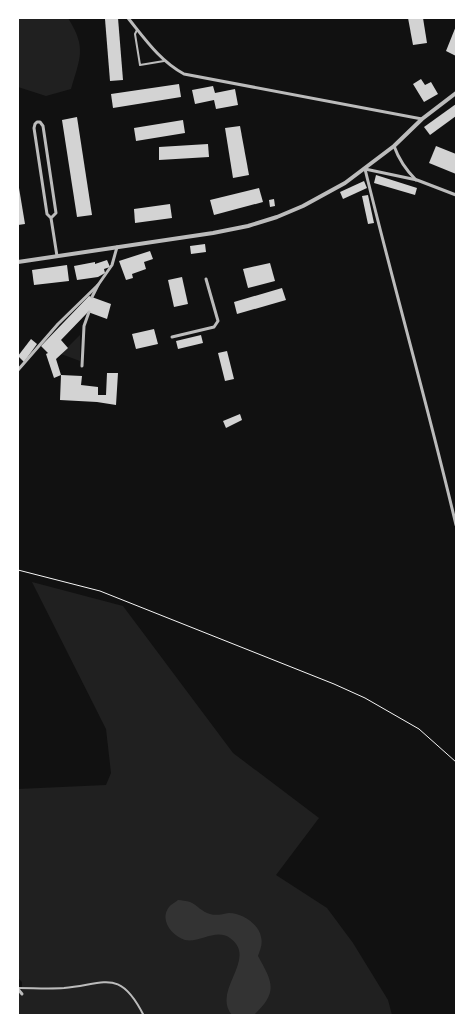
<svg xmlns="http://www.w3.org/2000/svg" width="474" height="1033" viewBox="0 0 474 1033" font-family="Figtree,sans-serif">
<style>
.green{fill:#202020}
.water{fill:#333}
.building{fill:#d3d3d3}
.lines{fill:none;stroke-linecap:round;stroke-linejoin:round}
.path{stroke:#f5f5f5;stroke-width:1}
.service{stroke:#bcbcbc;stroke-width:2}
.minor{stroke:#bcbcbc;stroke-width:3}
.tertiary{stroke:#bcbcbc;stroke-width:4}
</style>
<rect width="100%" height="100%" fill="#111"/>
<g class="green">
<path d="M 18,18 L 68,18 C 87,48 80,58 71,89 L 46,96 L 18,87 Z"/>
<polygon points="80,335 80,361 61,354"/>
<polygon points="32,582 123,606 233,753 319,818 276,875 327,908 353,943 388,1000 392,1015 18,1015 18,991 22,994 22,982 18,978 18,789 106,785 111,773 106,729"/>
</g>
<path class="water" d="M 178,900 C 182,900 186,901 190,902 C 197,905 202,912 210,914 C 216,916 223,914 229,913 C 242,913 259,924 261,937 C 263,944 260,950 258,956 C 273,983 278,992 254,1015 L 232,1015 C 211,990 259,959 230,938 C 216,928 200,943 185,940 C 172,936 159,920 169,907 C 171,904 176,902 178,900 Z"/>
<g class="building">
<polygon points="118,18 123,80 110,81 105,19"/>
<polygon points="408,18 423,18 427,43 413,45"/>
<polygon points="456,26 456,56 446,51"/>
<polygon points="421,79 425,85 431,82 438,94 424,102 413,84"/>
<polygon points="179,84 181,97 113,108 111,94"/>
<polygon points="213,86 215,93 235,89 238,105 216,109 214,100 195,104 192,90"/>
<polygon points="456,104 456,116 430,135 424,127"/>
<polygon points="77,117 92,215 77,217 62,120"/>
<polygon points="183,120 185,133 136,141 134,128"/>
<polygon points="240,126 249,175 233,178 225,128"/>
<polygon points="208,144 209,157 159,160 159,147"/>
<polygon points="436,146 456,154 456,174 429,163"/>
<polygon points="376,175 417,188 415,195 374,183"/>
<polygon points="364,181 367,188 343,199 340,192"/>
<polygon points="18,182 25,224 18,225"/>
<polygon points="259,188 263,202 214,215 210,200"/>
<polygon points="368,195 374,223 368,224 362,196"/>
<polygon points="274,199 275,206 270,207 269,200"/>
<polygon points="170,204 172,218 135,223 134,209"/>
<polygon points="205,244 206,252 191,254 190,246"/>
<polygon points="150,251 153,259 144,262 146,269 132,274 133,278 126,280 119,261"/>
<polygon points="107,260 110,267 104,269 105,273 98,277 77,280 74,266 95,262 95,264"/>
<polygon points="270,263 275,281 248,288 243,269"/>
<polygon points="67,265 69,281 34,285 32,270"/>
<polygon points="182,277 188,304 174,307 168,280"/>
<polygon points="282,288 286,300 237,314 234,302"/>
<polygon points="89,296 111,304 107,319 88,312 61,340 68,348 56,359 61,375 82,376 81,385 98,387 98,395 106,395 107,373 118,373 116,405 97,402 60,400 61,375 54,378 46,354 48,353 41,346"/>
<polygon points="154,329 158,344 136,349 132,334"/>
<polygon points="201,335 203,343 178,349 176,341"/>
<polygon points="31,339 37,344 24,362 18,356"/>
<polygon points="227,351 234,379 225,381 218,353"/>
<polygon points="240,414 242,420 226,428 223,421"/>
</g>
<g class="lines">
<polyline class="path" points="18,570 100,591 334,684 365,698 419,729 456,762"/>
<g class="service">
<polyline points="137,30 135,34 140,65 164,61"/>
<path d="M 18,988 C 33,988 49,989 64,988 C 106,984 120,968 144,1016"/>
</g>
<g class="minor">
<path d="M 128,18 C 145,39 160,61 184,74 L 422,119"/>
<path d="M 394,146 C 399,160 405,169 416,180"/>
<path d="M 456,195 L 417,180 L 365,169 C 394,288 428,406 456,525"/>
<polyline points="51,218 47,214 34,128 35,124 37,122 40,122 43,126 56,213 51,218 57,256"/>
<polyline points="92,297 98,285 112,265 117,247"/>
<polyline points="172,337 214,327 218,321 206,279"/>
<polyline points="82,366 84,326 89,312"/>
<polyline points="18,370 58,324 98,285"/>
<polyline points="18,989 22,994"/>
</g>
<polyline class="tertiary" points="18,262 213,233 248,226 277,217 303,206 345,183 394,146 422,119 456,93"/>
</g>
<rect width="474" height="1033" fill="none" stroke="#ffffff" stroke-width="38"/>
</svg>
